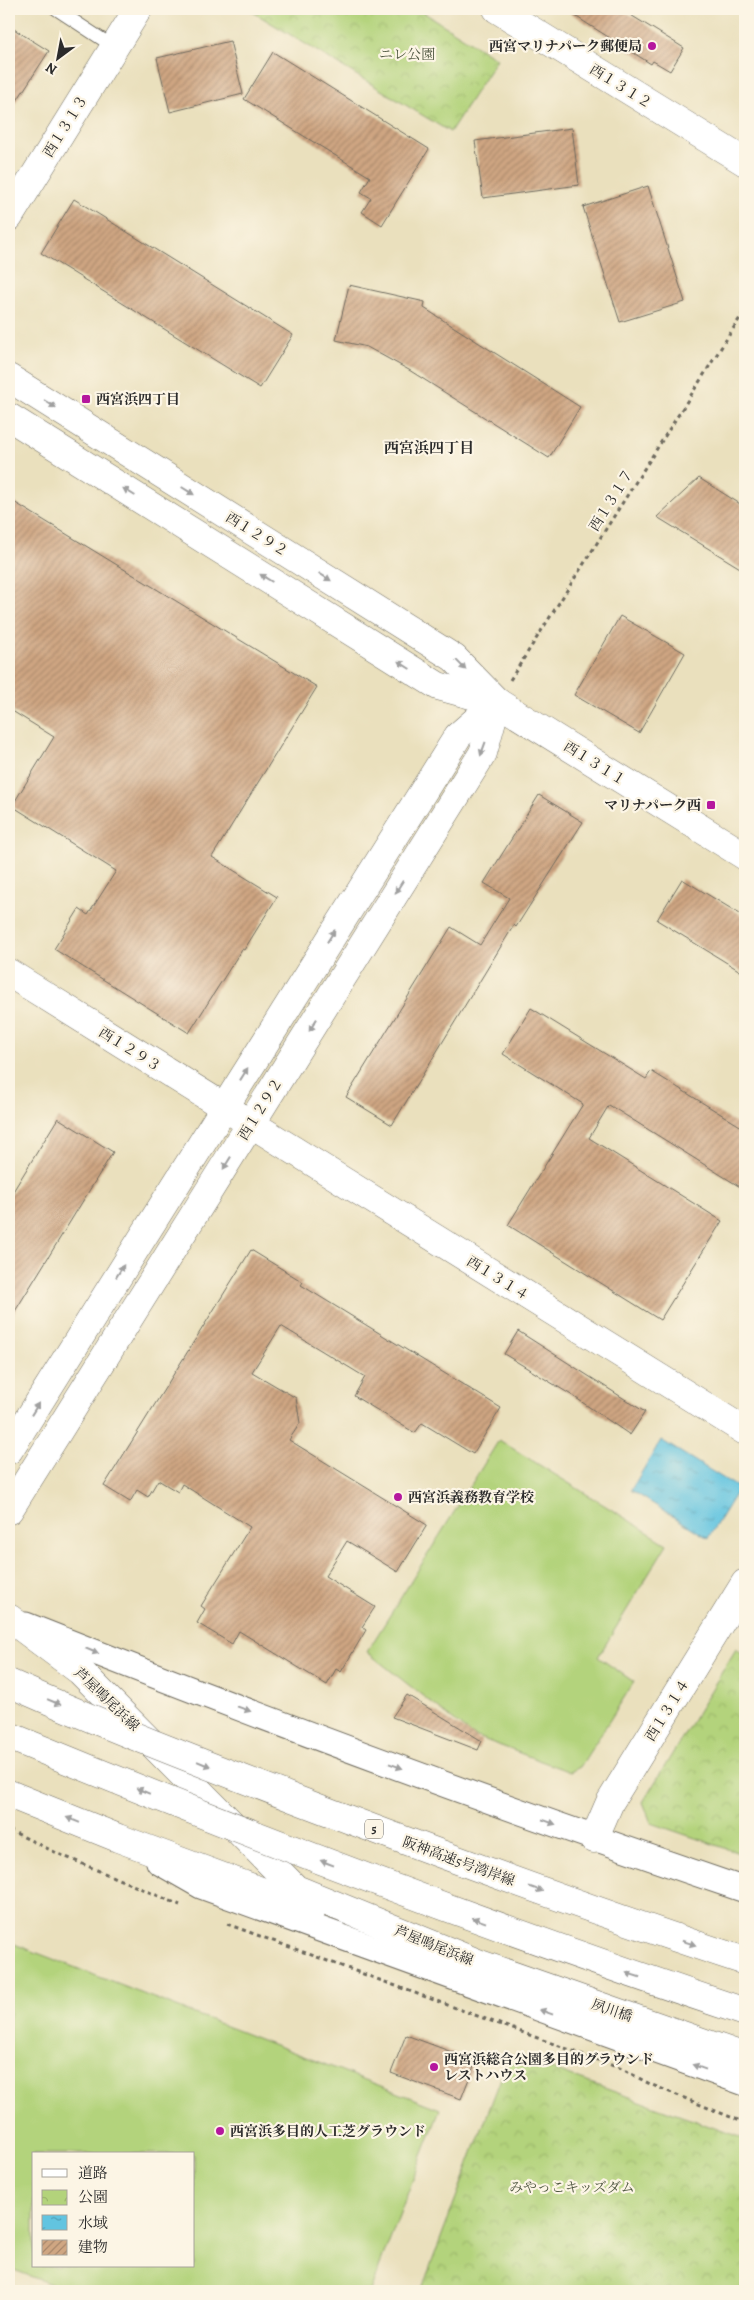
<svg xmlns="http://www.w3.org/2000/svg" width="754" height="2300" viewBox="0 0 754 2300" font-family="Alegreya,'Noto Serif JP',serif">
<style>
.park{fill:url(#park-crowns);stroke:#6f7f53}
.pitch{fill:#b3d37b;stroke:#6f7f53;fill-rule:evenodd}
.water{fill:url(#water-ripples);stroke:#467886}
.building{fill:url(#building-hatch)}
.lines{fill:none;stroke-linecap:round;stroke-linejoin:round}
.lane-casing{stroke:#6e6a5e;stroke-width:14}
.street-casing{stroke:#6e6a5e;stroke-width:27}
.secondary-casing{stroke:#6e6a5e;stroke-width:29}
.path{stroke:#6e6a5e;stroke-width:3;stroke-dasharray:4 4;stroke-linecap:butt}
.lane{stroke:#fff;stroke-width:12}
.street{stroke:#fff;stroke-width:25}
.secondary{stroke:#fff;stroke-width:28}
.highway-bridge-casing{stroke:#6e6a5e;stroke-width:29;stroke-linecap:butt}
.highway-bridge{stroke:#fff;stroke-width:28}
.oneway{fill:#a0a0a0}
.poi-dot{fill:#b5179e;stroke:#fcf5e5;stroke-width:2}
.labels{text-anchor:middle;stroke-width:4.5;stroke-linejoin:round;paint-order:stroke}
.shield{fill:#fcf5e5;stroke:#6a6863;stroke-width:1}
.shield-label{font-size:12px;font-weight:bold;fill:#2b2b2b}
.poi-label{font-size:14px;font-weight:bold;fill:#2b2b2b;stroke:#fcf5e5;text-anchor:start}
.park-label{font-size:14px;fill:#4d553f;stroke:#fcf5e5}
.street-label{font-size:14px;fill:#2b2b2b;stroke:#fcf5e5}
.neighbourhood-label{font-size:15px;font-weight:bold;fill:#2b2b2b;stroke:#fcf5e5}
</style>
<defs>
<pattern id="park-crowns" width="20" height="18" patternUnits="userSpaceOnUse" patternTransform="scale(1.25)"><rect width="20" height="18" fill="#b3d37b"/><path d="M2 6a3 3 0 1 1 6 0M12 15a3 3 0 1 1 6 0" fill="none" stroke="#9ab56a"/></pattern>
<pattern id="water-ripples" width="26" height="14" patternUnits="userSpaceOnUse" patternTransform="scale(1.25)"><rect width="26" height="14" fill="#62c4e0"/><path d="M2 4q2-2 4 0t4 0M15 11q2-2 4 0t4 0" fill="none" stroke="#519fb6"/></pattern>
<pattern id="building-hatch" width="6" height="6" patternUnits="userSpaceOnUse" patternTransform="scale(1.25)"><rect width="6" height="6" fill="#cfa682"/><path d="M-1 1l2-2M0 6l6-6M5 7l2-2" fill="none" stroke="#a8876b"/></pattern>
</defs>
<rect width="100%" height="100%" fill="#fcf5e5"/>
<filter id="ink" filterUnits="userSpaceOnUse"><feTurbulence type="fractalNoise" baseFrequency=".02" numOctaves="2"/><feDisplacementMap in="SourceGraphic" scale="10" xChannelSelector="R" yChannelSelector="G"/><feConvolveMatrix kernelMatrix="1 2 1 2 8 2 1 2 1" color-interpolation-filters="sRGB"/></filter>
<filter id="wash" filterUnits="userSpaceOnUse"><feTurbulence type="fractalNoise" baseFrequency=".0096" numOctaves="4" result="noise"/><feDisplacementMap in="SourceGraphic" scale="20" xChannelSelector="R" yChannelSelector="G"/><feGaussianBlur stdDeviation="1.12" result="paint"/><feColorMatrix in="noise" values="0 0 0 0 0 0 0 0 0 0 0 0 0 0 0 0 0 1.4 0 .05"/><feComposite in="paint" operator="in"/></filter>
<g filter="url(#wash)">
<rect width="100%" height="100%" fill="#eae0bd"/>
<g class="park">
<polygon points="248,9 418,9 497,59 450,132"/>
<polygon points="736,1649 745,1655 745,1855 651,1823 643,1802"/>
<polygon points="510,2054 745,2139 745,2291 421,2291"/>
</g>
<g class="pitch">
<polygon points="499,1440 667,1544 598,1657 634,1682 580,1767 570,1772 472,1735 367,1652"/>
<path d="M 9,1942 L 440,2109 L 370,2291 L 69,2291 L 9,2268 ZM 34,2154 L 194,2154 L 194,2266 L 34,2266 Z"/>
</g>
<polygon class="water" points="661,1440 739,1488 708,1538 631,1490"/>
<g id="blocks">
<g class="building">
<polygon points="564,9 621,9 684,48 670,71 653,61 651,64"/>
<polygon points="9,26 49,51 9,113"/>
<polygon points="230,41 243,94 170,112 157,58"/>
<polygon points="273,52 429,149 382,225 362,212 371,198 361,192 370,177 244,99"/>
<polygon points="572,128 579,185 483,198 475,141"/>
<polygon points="648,186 685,302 620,322 583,207"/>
<polygon points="74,199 293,335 260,388 41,253"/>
<polygon points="349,285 425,302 424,308 580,407 549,458 409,370 367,347 336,340"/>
<polygon points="699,478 745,507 745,571 657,517"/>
<polygon points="9,499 317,687 212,857 277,897 244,950 242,949 189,1033 54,949 79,909 88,915 116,871 12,806 54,737 9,709"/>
<polygon points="620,616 685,653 639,733 574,695"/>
<polygon points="539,795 583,822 516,927 514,925 392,1125 346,1097 451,927 480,945 509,898 484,883"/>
<polygon points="682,879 745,917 745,974 657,920"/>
<polygon points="531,1008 646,1079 651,1071 745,1129 745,1190 609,1105 589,1138 722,1221 660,1320 508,1225 583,1104 503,1054"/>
<polygon points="58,1118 113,1152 9,1321 9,1198"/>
<polygon points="251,1250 303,1282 301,1285 501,1408 473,1454 422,1423 415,1433 354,1396 365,1377 281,1326 252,1372 296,1398 300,1423 289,1440 427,1525 398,1572 347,1541 325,1576 375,1607 362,1627 366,1630 341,1672 336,1669 327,1685 239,1631 232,1644 197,1623 205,1609 201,1606 250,1527 182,1484 178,1492 158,1480 148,1497 137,1490 130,1502 104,1486"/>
<polygon points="518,1331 645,1412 630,1435 573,1396 504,1354"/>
<polygon points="407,1695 482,1741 478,1750 392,1717"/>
<polygon points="406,2035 476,2061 461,2099 391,2073"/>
</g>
</g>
</g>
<g filter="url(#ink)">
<use href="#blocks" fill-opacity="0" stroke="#6e6a5e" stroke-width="1"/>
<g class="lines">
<defs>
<polyline id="lane" points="56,9 114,47"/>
<g id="street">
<path d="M 26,1625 C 263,1719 503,1808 745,1890"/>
<polyline points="159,1862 201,1886 745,2083"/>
</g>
<g id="secondary">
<polyline points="497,9 745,162"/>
<polyline points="9,217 138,9"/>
<polyline points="9,378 454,658 497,702 745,856"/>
<polyline points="9,417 438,686 497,702"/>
<polyline points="9,973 745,1431"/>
<polyline points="9,1450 458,736 497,702"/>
<polyline points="9,1510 483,753 497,702"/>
<polyline points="9,1618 80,1671 296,1889 480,1964 745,2057"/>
<polyline points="9,1794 118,1838 312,1910"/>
<polyline points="594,1839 610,1802 745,1583"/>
</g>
</defs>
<use href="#lane" class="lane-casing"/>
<use href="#street" class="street-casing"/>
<use href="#secondary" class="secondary-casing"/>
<g class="path">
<polyline points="510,680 745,310"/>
<polyline points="9,1830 59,1854 180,1905"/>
<polyline points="227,1924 622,2069 650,2084 745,2123"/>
</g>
<use href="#lane" class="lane"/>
<use href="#street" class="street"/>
<use href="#secondary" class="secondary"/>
<defs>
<g id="highway-bridge">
<path d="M 9,1683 C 103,1725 199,1762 295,1799 C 444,1856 594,1911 745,1961"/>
<path d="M 9,1736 C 251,1836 496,1929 745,2012"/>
</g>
</defs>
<use href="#highway-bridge" class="highway-bridge-casing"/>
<use href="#highway-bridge" class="highway-bridge"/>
</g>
<defs><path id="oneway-solid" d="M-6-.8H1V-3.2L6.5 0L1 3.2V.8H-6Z" transform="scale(1.25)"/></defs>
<g class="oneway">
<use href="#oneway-solid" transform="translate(50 404) rotate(32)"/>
<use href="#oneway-solid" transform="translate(188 491) rotate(32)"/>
<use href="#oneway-solid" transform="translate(129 492) rotate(-148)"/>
<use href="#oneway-solid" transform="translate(325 577) rotate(32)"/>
<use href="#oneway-solid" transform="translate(266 578) rotate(-148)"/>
<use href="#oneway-solid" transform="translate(404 665) rotate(-148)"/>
<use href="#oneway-solid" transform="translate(461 665) rotate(46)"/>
<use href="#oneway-solid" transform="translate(483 749) rotate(110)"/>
<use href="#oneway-solid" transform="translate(399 887) rotate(122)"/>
<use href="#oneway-solid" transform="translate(331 936) rotate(-58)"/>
<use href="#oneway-solid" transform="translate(313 1025) rotate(122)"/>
<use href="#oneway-solid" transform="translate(244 1074) rotate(-58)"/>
<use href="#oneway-solid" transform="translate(227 1163) rotate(122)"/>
<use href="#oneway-solid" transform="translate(120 1271) rotate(-58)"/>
<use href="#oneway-solid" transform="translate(35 1409) rotate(-58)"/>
<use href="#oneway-solid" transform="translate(92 1651) rotate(22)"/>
<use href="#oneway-solid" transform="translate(54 1702) rotate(22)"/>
<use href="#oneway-solid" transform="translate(244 1709) rotate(20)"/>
<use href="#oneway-solid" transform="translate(204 1764) rotate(22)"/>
<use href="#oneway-solid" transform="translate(396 1766) rotate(20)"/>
<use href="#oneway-solid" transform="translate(143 1791) rotate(-157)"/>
<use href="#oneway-solid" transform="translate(73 1820) rotate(-158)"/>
<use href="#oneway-solid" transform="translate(549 1822) rotate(20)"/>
<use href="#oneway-solid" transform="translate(327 1863) rotate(-159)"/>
<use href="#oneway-solid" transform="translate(536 1889) rotate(20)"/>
<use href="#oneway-solid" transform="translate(479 1920) rotate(-160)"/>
<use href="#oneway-solid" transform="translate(689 1943) rotate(18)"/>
<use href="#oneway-solid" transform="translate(633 1975) rotate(-162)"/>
<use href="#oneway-solid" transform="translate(546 2012) rotate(-160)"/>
<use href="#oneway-solid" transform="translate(699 2067) rotate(-160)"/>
</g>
</g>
<g class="poi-dot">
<circle cx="652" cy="46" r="5"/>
<rect x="81" y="394" width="10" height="10" rx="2.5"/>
<rect x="706" y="800" width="10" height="10" rx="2.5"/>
<circle cx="398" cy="1497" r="5"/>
<circle cx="434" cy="2067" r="5"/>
<circle cx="220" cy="2131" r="5"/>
</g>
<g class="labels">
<rect class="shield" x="365" y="1819.5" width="18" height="19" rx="4"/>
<g class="shield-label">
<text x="374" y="1833">5</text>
</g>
<g class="poi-label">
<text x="642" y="51" text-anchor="end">西宮マリナパーク郵便局</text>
<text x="96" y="404">西宮浜四丁目</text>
<text x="701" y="810" text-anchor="end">マリナパーク西</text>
<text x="408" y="1502">西宮浜義務教育学校</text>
<text x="444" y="2064">西宮浜総合公園多目的グラウンド<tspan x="444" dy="16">レストハウス</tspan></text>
<text x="230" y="2136">西宮浜多目的人工芝グラウンド</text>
</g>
<g class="park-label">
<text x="407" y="59">ニレ公園</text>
<text x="572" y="2192">みやっこキッズダム</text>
</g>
<g class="street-label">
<text transform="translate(621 86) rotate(32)" y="5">西１３１２</text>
<text transform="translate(65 126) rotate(-58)" y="5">西１３１３</text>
<text transform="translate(611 500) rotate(-58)" y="5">西１３１７</text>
<text transform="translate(257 534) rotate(32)" y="5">西１２９２</text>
<text transform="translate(595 763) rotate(32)" y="5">西１３１１</text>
<text transform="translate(130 1049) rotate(32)" y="5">西１２９３</text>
<text transform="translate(260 1109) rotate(-58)" y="5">西１２９２</text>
<text transform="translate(498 1278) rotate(32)" y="5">西１３１４</text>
<text transform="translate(107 1699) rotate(44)" y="5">芦屋鳴尾浜線</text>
<text transform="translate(667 1710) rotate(-58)" y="5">西１３１４</text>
<text transform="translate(459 1861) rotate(20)" y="5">阪神高速5号湾岸線</text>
<text transform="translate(434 1945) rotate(22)" y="5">芦屋鳴尾浜線</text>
<text transform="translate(612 2010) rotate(19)" y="5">夙川橋</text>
</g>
<g class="neighbourhood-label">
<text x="429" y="453">西宮浜四丁目</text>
</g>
</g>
<rect width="754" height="2300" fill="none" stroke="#fcf5e5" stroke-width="30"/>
<rect x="32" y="2152" width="162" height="115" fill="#fcf5e5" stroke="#a8a49b"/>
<rect x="42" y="2169" width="25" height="8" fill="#ffffff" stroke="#a8a49b"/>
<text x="78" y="2178" font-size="15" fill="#2b2b2b">道路</text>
<rect x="42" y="2190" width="25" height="15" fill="url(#park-crowns)" stroke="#a8a49b"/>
<text x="78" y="2202" font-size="15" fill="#2b2b2b">公園</text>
<rect x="42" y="2215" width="25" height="15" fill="url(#water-ripples)" stroke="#a8a49b"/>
<text x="78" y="2228" font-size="15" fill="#2b2b2b">水域</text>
<rect x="42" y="2240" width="25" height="15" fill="url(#building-hatch)" stroke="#a8a49b"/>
<text x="78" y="2252" font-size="15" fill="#2b2b2b">建物</text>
<g transform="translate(58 58) rotate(212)" stroke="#fcf5e5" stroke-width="4" paint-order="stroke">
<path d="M0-4L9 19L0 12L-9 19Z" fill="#2b2b2b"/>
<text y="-8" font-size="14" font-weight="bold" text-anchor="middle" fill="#2b2b2b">N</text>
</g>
</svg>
